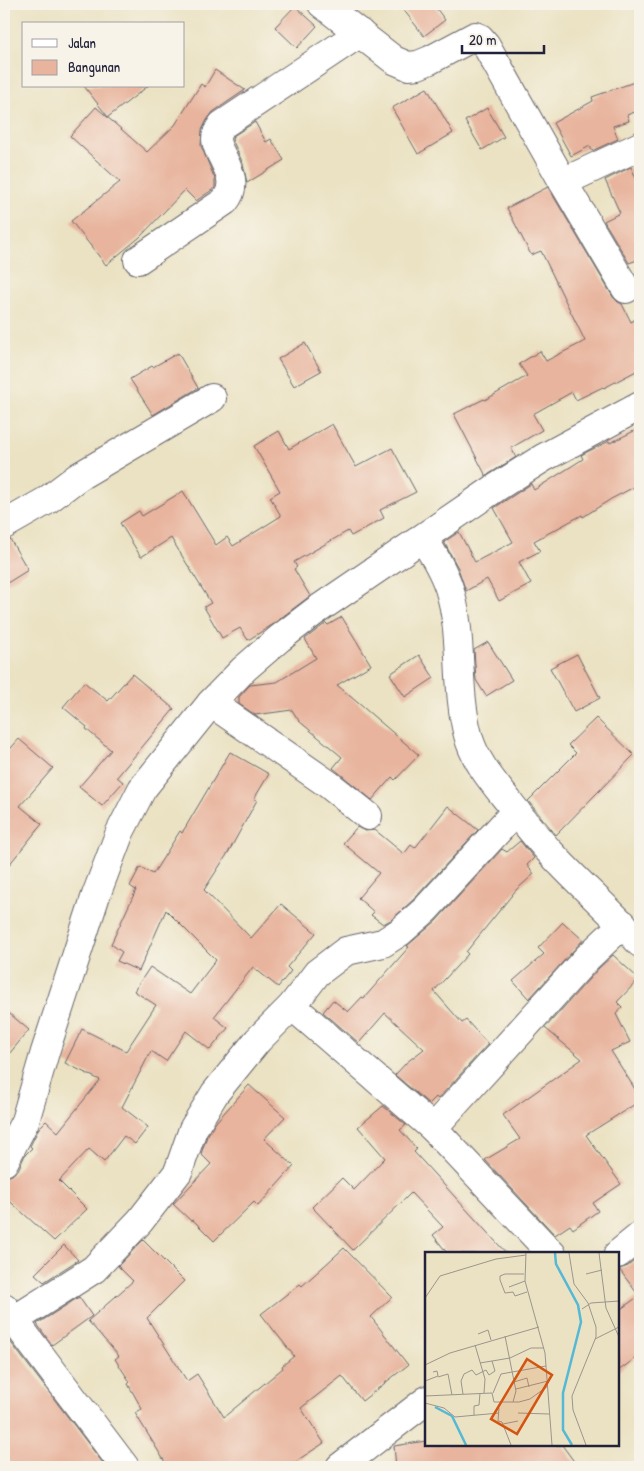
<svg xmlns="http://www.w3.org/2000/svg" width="644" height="1471" viewBox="0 0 644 1471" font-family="'Patrick Hand',sans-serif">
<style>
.building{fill:#e8b49d}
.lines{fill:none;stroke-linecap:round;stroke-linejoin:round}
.minor-casing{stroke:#68656b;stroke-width:30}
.major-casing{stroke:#68656b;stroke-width:30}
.minor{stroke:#fff;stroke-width:28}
.major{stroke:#fff;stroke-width:28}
.inset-river{fill:none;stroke:#55b8d4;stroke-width:2.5}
.inset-road{fill:none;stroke:#9b958d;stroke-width:1}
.view{fill:#d45411;fill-opacity:0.15;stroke:#d45411;stroke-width:2.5}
.inset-edge{fill:none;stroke:#22223b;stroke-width:2.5}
</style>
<rect width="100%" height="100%" fill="#f7f3e8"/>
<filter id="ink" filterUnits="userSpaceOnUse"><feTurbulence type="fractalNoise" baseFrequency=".02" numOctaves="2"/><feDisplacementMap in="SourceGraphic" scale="10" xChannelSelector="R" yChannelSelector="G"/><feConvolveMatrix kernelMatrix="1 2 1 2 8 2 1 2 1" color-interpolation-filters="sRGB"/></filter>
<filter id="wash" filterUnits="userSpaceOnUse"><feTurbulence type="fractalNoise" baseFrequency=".0096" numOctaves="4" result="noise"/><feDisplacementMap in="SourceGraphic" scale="20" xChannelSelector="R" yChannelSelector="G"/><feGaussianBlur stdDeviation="1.12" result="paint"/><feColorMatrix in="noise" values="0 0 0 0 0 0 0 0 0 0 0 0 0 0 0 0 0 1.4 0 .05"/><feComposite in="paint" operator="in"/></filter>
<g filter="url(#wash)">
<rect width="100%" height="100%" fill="#ebe2c3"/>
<g id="blocks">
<g class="building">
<polygon points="399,4 433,4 445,20 424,36"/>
<polygon points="295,6 317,26 297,48 275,27"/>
<polygon points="215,70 245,90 213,112 207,120 202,130 201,146 215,179 215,188 196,201 185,190 140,237 106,265 71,221 120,182 70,136 96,107 147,152 175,125 201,84 205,87"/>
<polygon points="640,80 640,110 627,115 629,121 613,126 618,139 592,151 590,146 571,156 553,123 593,101 592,97"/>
<polygon points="84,86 148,86 108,117"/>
<polygon points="427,88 453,133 418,154 392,108"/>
<polygon points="487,108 504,137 482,150 465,121"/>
<polygon points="255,122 266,142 271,139 284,160 247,183 243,164 232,139 233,136"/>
<polygon points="631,167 640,187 640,259 629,263 604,221 620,213 605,180"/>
<polygon points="548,187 613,297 618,302 622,304 631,322 640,317 640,369 604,388 603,387 576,400 572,392 533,414 542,430 511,448 516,457 486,476 454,414 484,399 485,400 527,376 519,364 540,351 546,361 585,341 541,251 531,255 507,208"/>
<polygon points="305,343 321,371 294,386 278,359"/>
<polygon points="178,353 198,388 153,415 130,379 152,366 153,367"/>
<polygon points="332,424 356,467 392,448 416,492 380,510 384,518 351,536 348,531 294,562 297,567 294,569 310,596 269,627 248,640 240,628 222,638 204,607 211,603 171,538 141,557 120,523 139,511 142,516 183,491 216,545 227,537 233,546 281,516 270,497 280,491 254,446 279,431 289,449"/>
<polygon points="640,428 640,484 611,499 583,517 582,515 534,541 540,551 519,562 531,584 499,601 487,579 466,591 458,568 444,542 459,532 475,562 513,542 494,508 531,484 534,490 583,459 581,455 609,441 610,443"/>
<polygon points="10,539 28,570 4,585 4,541"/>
<polygon points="342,617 371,665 337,685 419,755 395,780 392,777 372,800 333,768 342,757 299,721 292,710 255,715 239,704 239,697 250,685 277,682 316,658 305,639 326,623 328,625"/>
<polygon points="488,642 512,680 486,696 476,680 474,650"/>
<polygon points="577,654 600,698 574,712 550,668"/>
<polygon points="419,655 434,678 405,697 390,674"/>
<polygon points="132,674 174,709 117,777 123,782 102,806 79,787 111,750 86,729 87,727 63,707 84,682 108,701"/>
<polygon points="596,718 634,755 556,835 528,801 576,753 568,745"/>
<polygon points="19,739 53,768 20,806 42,824 4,871 4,756"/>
<polygon points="230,752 269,774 254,799 257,800 228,853 204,890 251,938 281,904 316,933 287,967 291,971 278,987 253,967 214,1017 228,1028 210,1050 186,1031 166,1061 151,1051 122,1107 148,1127 135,1144 124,1136 104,1162 89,1149 59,1181 87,1209 54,1241 4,1196 4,1178 12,1175 18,1170 25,1155 32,1148 30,1146 39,1128 46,1121 58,1132 100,1080 65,1063 82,1029 126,1051 156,1005 134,991 150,967 190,994 216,960 166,910 139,971 117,961 122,952 111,944 136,890 130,886 140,867 153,874 180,831 182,833"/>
<polygon points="448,806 478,830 414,899 391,920 383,924 371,915 374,912 358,898 379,873 343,843 357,827 365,831 375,830 404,854 411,845 415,848"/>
<polygon points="520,841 534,858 527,865 534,874 516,890 466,952 468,954 434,991 462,1023 466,1020 488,1044 438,1099 436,1097 429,1104 395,1075 407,1062 424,1049 385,1013 359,1043 323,1012 333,1000 348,1012 362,997 364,998 409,947 407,946 436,921 502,849 507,852"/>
<polygon points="563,922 583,940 529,999 513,981 544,954 538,948"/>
<polygon points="613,955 639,979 617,1002 622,1007 616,1014 630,1042 611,1051 640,1097 640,1101 586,1135 621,1184 593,1203 598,1211 573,1229 570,1225 555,1235 485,1160 520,1139 503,1115 582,1059 545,1028 598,969"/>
<polygon points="4,1009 29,1030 4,1060"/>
<polygon points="249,1085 285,1117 264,1139 294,1166 258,1206 254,1202 214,1241 193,1220 191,1221 173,1204 211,1164 201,1154 207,1136 216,1122"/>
<polygon points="383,1106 406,1125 400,1130 417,1149 414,1152 507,1254 448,1254 433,1235 443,1227 411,1193 353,1250 312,1207 342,1178 354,1190 385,1158 358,1127"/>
<polygon points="143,1240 184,1281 147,1318 187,1381 197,1374 224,1417 283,1368 282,1366 294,1356 261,1314 300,1284 302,1286 344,1248 392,1297 371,1317 408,1365 362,1401 342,1376 301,1408 324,1443 287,1467 168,1467 135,1413 142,1409 128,1384 130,1382 115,1359 119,1356 88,1321 133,1281 118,1266"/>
<polygon points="64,1245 78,1260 44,1282 35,1274"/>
<polygon points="640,1256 640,1355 618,1371 618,1311 639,1296 619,1269 628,1266"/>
<polygon points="79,1297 92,1316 52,1345 37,1324"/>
<polygon points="9,1340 106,1467 4,1467 4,1344"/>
<polygon points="426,1441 426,1445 562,1445 578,1467 396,1467 394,1446"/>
</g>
</g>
</g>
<g filter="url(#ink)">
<use href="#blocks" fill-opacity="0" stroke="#68656b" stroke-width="1"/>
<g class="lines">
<defs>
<g id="minor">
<polyline points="322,4 394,60 408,66 418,65 430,60 475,36 480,38 486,45 563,182 626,289"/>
<polyline points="563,182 640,146"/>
<path d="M 138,260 L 225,201 C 239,184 227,167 219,150 C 218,147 216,143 216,139 C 216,134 219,129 222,125 L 360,33"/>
<polyline points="4,525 46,501 78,477 212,398"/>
<path d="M 423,538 C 433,554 443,570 449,588 C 464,635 455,687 468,735 C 474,760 493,782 509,802 C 522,819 535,836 550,852 C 578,883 611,911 640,943"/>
<polyline points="211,703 328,784 368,816"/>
<polyline points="292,1006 433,1128 587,958 623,924"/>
<polyline points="433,1128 552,1254"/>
<polyline points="4,1162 25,1121 45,1052 96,895 120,832 142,789 211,703 244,669 280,638 314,612 497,487 543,458 640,406"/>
<polyline points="618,1254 640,1236"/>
<polyline points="14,1320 94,1269 140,1221 178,1172 193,1129 215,1093 258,1040 292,1006 317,973 346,951 383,943 400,932 425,910 516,811"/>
<polyline points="340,1467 427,1400"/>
</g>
<polyline id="major" points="4,1307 125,1467"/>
</defs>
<use href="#minor" class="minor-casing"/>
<use href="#major" class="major-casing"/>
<use href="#minor" class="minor"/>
<use href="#major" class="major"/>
</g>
</g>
<g transform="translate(425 1252)">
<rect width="194" height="194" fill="#ebe2c3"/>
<path class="inset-river" d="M 130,1 L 131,12 L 153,53 L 156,70 L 138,141 L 138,178 L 147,193M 10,155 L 27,164M 27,164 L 41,193"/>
<path class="inset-road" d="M 101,1 L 100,29 L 120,101 L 127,193M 144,1 L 149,32 L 163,51 L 171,75 L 171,85 L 147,144 L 148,158 L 161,193M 174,1 L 181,56 L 194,85M 99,22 L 80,22 L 75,24 L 75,28 L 80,41 L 88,40 L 90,44 L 102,40M 161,22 L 177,18M 84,35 L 100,29M 0,46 L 15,24 L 71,7 L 101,3M 157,57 L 166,51 L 194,49M 53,82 L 63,78 L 66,88M 80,84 L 91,139 L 88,150M 170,87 L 194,75M 50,93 L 60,127 L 59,141M 55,111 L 85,106 L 106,96 L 119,96M 0,113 L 25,101 L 114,75M 13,125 L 23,122 L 27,143M 0,129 L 13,124 L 12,119 L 8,120M 89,130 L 102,126 L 104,135M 91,137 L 123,129M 68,141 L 76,122 L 121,114M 38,142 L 36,129 L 39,122 L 47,118 L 51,123 L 61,118 L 64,123 L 70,119 L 67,109M 0,144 L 67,141 L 69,150 L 94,150 L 105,147 L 123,134M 0,151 L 19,156 L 30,165 L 74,161M 74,156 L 73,169 L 77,170 L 86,193M 93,161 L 124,162M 49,163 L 49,154 L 54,153 L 55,141M 78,172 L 93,169"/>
<path class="view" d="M 102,107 L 127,123 L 92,182 L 66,167 Z"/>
<rect width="194" height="194" class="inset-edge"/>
</g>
<rect width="644" height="1471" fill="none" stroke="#f7f3e8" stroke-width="20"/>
<rect x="22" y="22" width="162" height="65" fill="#f7f3e8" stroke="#a29fa3"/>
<rect x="32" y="39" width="25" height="8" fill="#ffffff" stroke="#a29fa3"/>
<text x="68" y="48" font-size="15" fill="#22223b">Jalan</text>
<rect x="32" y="60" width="25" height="15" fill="#e8b49d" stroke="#a29fa3"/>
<text x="68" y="72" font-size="15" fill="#22223b">Bangunan</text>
<path d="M462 45v8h82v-8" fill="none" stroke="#22223b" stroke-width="2.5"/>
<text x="469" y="45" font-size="15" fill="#22223b" stroke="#f7f3e8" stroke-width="4" paint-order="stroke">20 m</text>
</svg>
